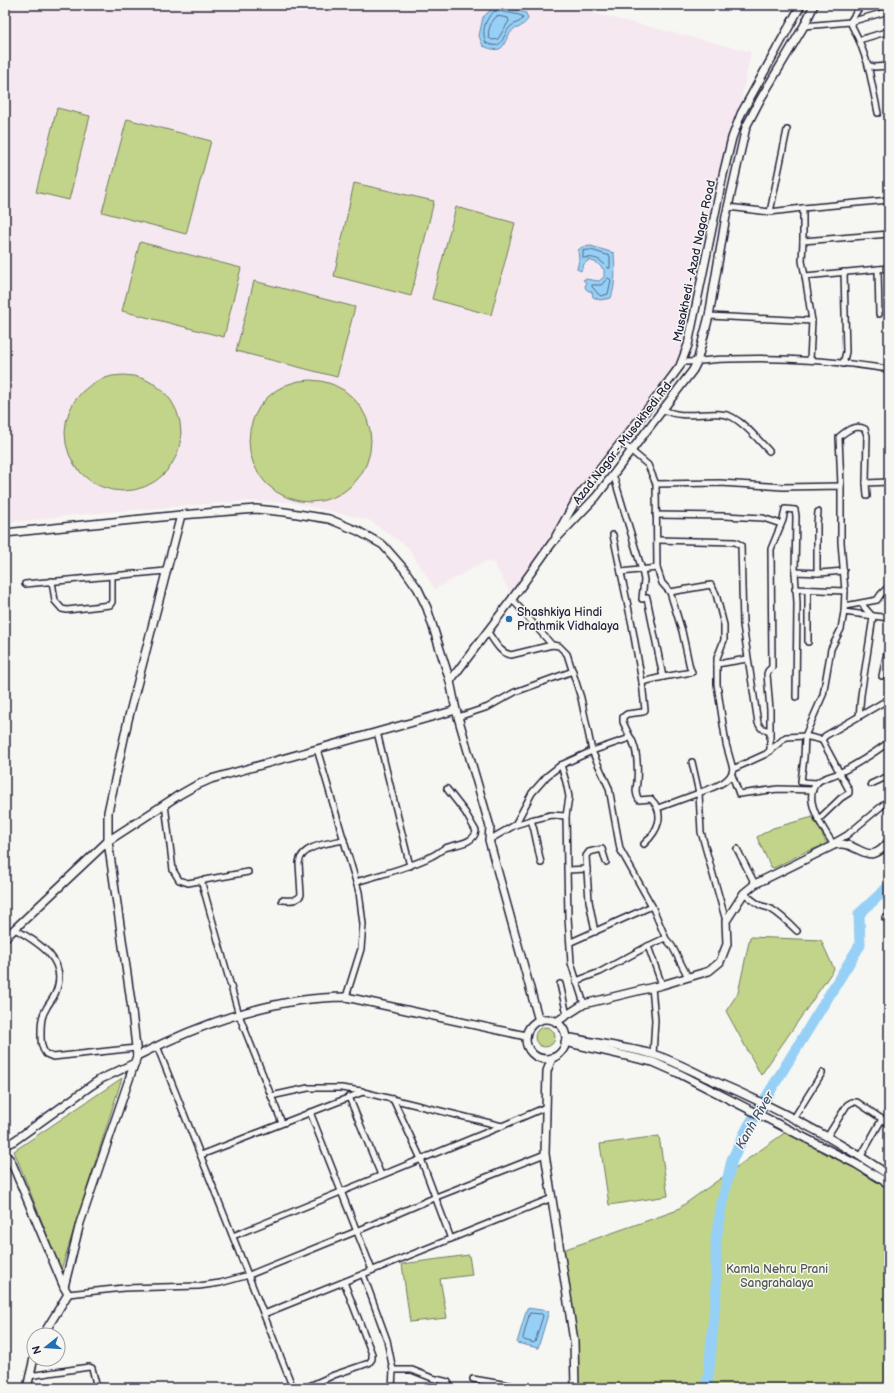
<svg xmlns="http://www.w3.org/2000/svg" width="894" height="1393" viewBox="0 0 894 1393" font-family="'Balsamiq Sans',sans-serif">
<style>
.built{fill:#f6e8f0}
.green{fill:#c1d489;stroke:#727b62}
.water{fill:#97d0f6;stroke:#688aab}
.lines{fill:none;stroke-linecap:round;stroke-linejoin:round}
.shore{stroke:#516886;stroke-width:1}
.river{stroke:#97d0f6;stroke-width:11}
.street-casing{stroke:#22223b;stroke-width:8}
.secondary-casing{stroke:#22223b;stroke-width:10}
.street{stroke:#f6f6f2;stroke-width:5}
.secondary{stroke:#f6f6f2;stroke-width:7}
.poi-dot{fill:#1f6fb2;stroke:#f6f6f2;stroke-width:1.5}
.labels{text-anchor:middle;stroke-width:3;stroke-linejoin:round;paint-order:stroke}
.street-label{font-size:12px;fill:#22223b;stroke:#f6f6f2}
.poi-label{font-size:12px;fill:#22223b;stroke:#f6f6f2;text-anchor:start}
.park-label{font-size:12px;fill:#525752;stroke:#f6f6f2}
.water-label{font-size:13px;font-style:italic;fill:#455673;stroke:#f6f6f2}
</style>
<rect width="100%" height="100%" fill="#f6f6f2"/>
<filter id="ink" filterUnits="userSpaceOnUse"><feTurbulence type="fractalNoise" baseFrequency=".025" numOctaves="2"/><feDisplacementMap in="SourceGraphic" scale="8" xChannelSelector="R" yChannelSelector="G"/><feConvolveMatrix kernelMatrix="1 2 1 2 8 2 1 2 1" color-interpolation-filters="sRGB"/></filter>
<g filter="url(#ink)">
<polygon class="built" points="5,5 561,5 751,52 687,365 510,593 494,563 486,561 435,589 408,547 369,520 290,502 241,501 73,515 5,523"/>
<g class="green">
<polygon points="57,108 90,116 69,200 36,192"/>
<polygon points="127,119 211,141 186,234 102,212"/>
<polygon points="354,183 434,201 411,296 334,276"/>
<polygon points="456,207 515,223 491,315 432,299"/>
<polygon points="140,242 241,268 224,337 122,311"/>
<polygon points="254,281 355,307 337,377 236,351"/>
<circle cx="123" cy="433" r="58"/>
<circle cx="310" cy="441" r="61"/>
<polygon points="813,817 827,844 803,853 774,868 771,867 759,842 757,837 773,828"/>
<polygon points="750,937 821,940 834,969 761,1075 726,1011 738,993"/>
<circle cx="545" cy="1037" r="10"/>
<polygon points="122,1078 61,1270 14,1151"/>
<polygon points="790,1129 889,1184 889,1388 575,1388 574,1341 560,1251 675,1211"/>
<polygon points="659,1136 668,1196 609,1205 600,1144"/>
<polygon points="469,1255 472,1275 440,1279 447,1318 410,1322 402,1264"/>
</g>
<g class="water">
<path d="M 494,7 L 503,7 L 526,13 L 528,19 C 525,23 522,26 518,28 C 515,29 514,28 512,31 C 501,43 507,56 483,46 L 479,36 L 483,17 Z"/>
<path d="M 591,246 L 614,253 C 615,268 616,284 611,298 L 600,300 L 593,297 L 592,292 L 587,290 L 585,287 L 586,283 L 583,280 L 585,279 L 599,281 L 604,277 L 604,270 L 597,263 L 589,260 L 584,264 L 581,271 L 577,269 L 579,260 L 578,250 L 582,247 Z"/>
<polygon points="527,1308 549,1311 538,1348 517,1343"/>
</g>
<g class="lines">
<g class="shore">
<path d="M 495,11 C 501,11 516,14 522,16 L 523,18 C 520,23 514,23 510,27 C 501,37 504,51 486,43 C 481,31 485,18 495,11 Z"/>
<path d="M 497,16 L 508,18 L 509,21 L 498,39 L 493,40 L 489,38 C 487,31 491,21 497,16 Z"/>
<path d="M 591,250 L 610,256 L 610,268 L 608,268 C 599,258 595,257 583,258 L 583,251 Z"/>
<polygon points="608,278 611,280 608,294 601,296 598,294 595,290 592,287 592,285 601,285"/>
<polygon points="530,1313 542,1314 543,1316 535,1342 534,1343 524,1340 523,1339"/>
</g>
<polyline class="river" points="706,1388 709,1371 716,1293 716,1239 722,1203 732,1160 748,1127 860,945 859,914 889,886"/>
<defs>
<g id="street">
<polyline points="804,26 850,22 889,11"/>
<polyline points="859,40 850,22 861,5"/>
<polyline points="868,65 874,67 889,66"/>
<polyline points="878,113 868,65 859,40 889,31"/>
<polyline points="728,207 770,212 803,208"/>
<polyline points="770,212 787,130"/>
<polyline points="803,241 803,208 889,200"/>
<polyline points="878,269 879,314"/>
<polyline points="805,276 802,261 803,241 889,234"/>
<polyline points="709,316 812,321 805,276 889,268"/>
<polyline points="810,360 812,321"/>
<path d="M 681,362 C 698,362 714,359 730,359 C 783,357 837,361 889,369"/>
<polyline points="843,364 846,352 844,272"/>
<path d="M 662,409 C 685,422 713,408 732,417 C 747,425 758,440 769,451"/>
<polyline points="621,442 648,465 656,484 657,568 662,583 670,592 711,585 716,594 724,625 724,640 717,658 717,684 726,744 733,769 766,754 786,737 805,736 823,695 831,649 841,629 844,612 889,618"/>
<polyline points="613,474 642,570 644,580 642,599 647,598 663,677"/>
<polyline points="656,484 720,483 783,487 841,486 841,542 845,591 844,612"/>
<path d="M 841,486 L 839,437 C 846,431 855,424 865,429 L 867,436 L 866,483"/>
<polyline points="867,496 866,483 889,482"/>
<polyline points="656,515 724,516 763,518 781,524"/>
<polyline points="613,535 632,625 642,682 645,710 643,712 627,714 623,717 623,722 629,735 627,739 592,751 609,788 620,849 652,906 666,939 672,946 688,977"/>
<polyline points="657,540 735,542 741,545 743,625 758,723 761,728 770,731"/>
<polyline points="621,572 657,568"/>
<polyline points="795,572 820,573 844,571"/>
<polyline points="817,573 817,523 818,512"/>
<polyline points="52,581 55,601 62,609 67,610 110,605 112,602 112,576"/>
<polyline points="25,584 166,571"/>
<polyline points="795,589 845,591"/>
<polyline points="512,599 552,645"/>
<polyline points="845,606 877,600 881,594 889,586"/>
<path d="M 487,631 C 494,640 499,653 511,655 L 552,645 L 559,646 L 567,654 L 581,698 L 592,751 L 561,765 L 547,776 L 532,793 L 515,825 L 489,840"/>
<polyline points="808,642 808,590"/>
<polyline points="717,664 747,659"/>
<polyline points="882,676 889,643"/>
<polyline points="642,682 663,677 692,672 690,668 682,631 670,592"/>
<polyline points="458,717 488,707 515,692 573,671"/>
<polyline points="859,717 861,695 873,617 864,607 863,603"/>
<polyline points="377,732 410,866"/>
<path d="M 629,735 C 638,747 638,767 637,782 C 636,789 635,794 639,800 L 651,799 C 666,814 658,831 644,844"/>
<polyline points="317,749 359,892 363,924 361,949 346,997"/>
<polyline points="770,751 770,710 767,674 768,671 772,667 771,549 783,520 785,509 795,510 796,516 795,572 797,603 796,697"/>
<polyline points="561,765 566,782 569,797 566,816 568,917 571,963 584,1004"/>
<polyline points="732,775 739,794 778,789 813,790"/>
<polyline points="817,783 801,782 801,781 804,758 805,736 822,740 825,736 889,699"/>
<polyline points="871,784 884,778 889,777"/>
<polyline points="165,804 173,870 179,880 188,883 248,872"/>
<polyline points="658,808 699,793 692,762"/>
<polyline points="531,820 551,815 566,816"/>
<polyline points="818,820 841,798 849,793 849,790 822,740"/>
<polyline points="515,825 531,820 534,830 541,863"/>
<polyline points="833,843 847,835 889,800"/>
<path d="M 834,845 C 825,831 801,799 817,783 C 821,778 833,776 839,773 C 856,765 874,753 889,742"/>
<polyline points="737,849 755,884"/>
<polyline points="568,870 587,869"/>
<polyline points="201,880 239,1015 282,1123"/>
<path d="M 356,882 C 382,874 409,868 432,856 C 437,854 441,850 445,848 C 455,844 474,844 476,831 L 465,812 L 447,789"/>
<path d="M 744,893 C 750,898 755,903 762,906 C 765,907 768,907 771,909 C 781,915 789,923 797,931"/>
<path d="M 282,900 C 289,900 296,902 301,895 L 299,863 C 301,845 330,843 344,840"/>
<polyline points="885,918 889,918"/>
<path d="M 726,921 L 701,832 L 699,793 C 712,787 730,784 733,769"/>
<path d="M 15,929 C 39,943 70,961 55,994 C 53,999 49,1003 47,1007 C 41,1016 41,1024 41,1034 C 41,1041 41,1048 46,1054 L 53,1057 L 136,1048"/>
<polyline points="595,932 589,901 586,856 589,852 602,849 606,862"/>
<polyline points="571,942 652,906"/>
<polyline points="648,946 665,938"/>
<polyline points="576,981 600,972 648,946 662,985"/>
<polyline points="560,984 567,1015"/>
<polyline points="652,987 655,1020 653,1055"/>
<polyline points="157,1046 293,1388"/>
<polyline points="271,1096 308,1088 341,1088 362,1091"/>
<polyline points="349,1097 381,1175"/>
<polyline points="393,1099 421,1159 451,1239"/>
<polyline points="310,1112 372,1270"/>
<polyline points="794,1118 822,1073"/>
<polyline points="882,1119 889,1124"/>
<polyline points="827,1137 847,1105 852,1102 857,1102 882,1119 861,1156"/>
<polyline points="201,1155 363,1092 502,1126"/>
<polyline points="233,1236 502,1126 546,1107"/>
<polyline points="363,1274 387,1340 393,1370 412,1370 432,1378 448,1382 451,1388"/>
<polyline points="68,1294 124,1288 199,1286 220,1283 249,1275 357,1231 436,1197 545,1154"/>
<polyline points="264,1314 552,1198"/>
<polyline points="29,1376 89,1367 92,1368 97,1388"/>
<polyline points="473,1379 514,1386 517,1388"/>
<polyline points="305,1388 334,1375 369,1363 372,1359 372,1354 344,1282"/>
<polyline points="392,1388 393,1370"/>
</g>
<g id="secondary">
<polyline points="5,533 181,515 256,509 285,512 329,519 358,531 383,545 404,569 418,589 427,608 450,681 456,710 490,827 489,840 539,1021"/>
<polyline points="556,536 578,497 660,393 680,366 688,345 723,175 732,138 741,114 801,5"/>
<polyline points="450,681 512,599 552,543 596,497 693,370 697,362 709,316 726,216 746,127 760,100 804,26 814,5"/>
<polyline points="5,938 108,841 179,795 195,786 211,779 456,710"/>
<circle cx="546" cy="1039" r="20"/>
<path d="M 556,1022 L 584,1004 L 662,985 L 709,971 L 720,962 L 727,944 L 726,921 L 744,893 L 755,884 L 834,845 C 858,838 867,871 889,841"/>
<path d="M 571,1038 C 598,1044 626,1047 652,1054 C 670,1059 688,1069 705,1077 C 769,1104 831,1136 889,1175"/>
<polyline points="565,1042 653,1062 678,1073 856,1164 889,1184"/>
<path d="M 137,1056 C 200,1024 275,997 346,997 L 526,1036"/>
<polyline points="552,1058 547,1071 545,1154 574,1341 575,1388"/>
<polyline points="5,1145 14,1141 92,1085 101,1079 135,1063"/>
<polyline points="5,1154 11,1161 64,1287"/>
<polyline points="43,1335 68,1294 64,1287 80,1223 137,1056 131,1002 108,841 108,812 128,720 181,515"/>
<polyline points="27,1388 34,1358"/>
</g>
</defs>
<use href="#street" class="street-casing"/>
<use href="#secondary" class="secondary-casing"/>
<use href="#street" class="street"/>
<use href="#secondary" class="secondary"/>
</g>
</g>
<circle class="poi-dot" cx="509" cy="619" r="4"/>
<g class="labels">
<g class="street-label">
<text transform="translate(694 261) rotate(-78)" y="4">Musakhedi - Azad Nagar Road</text>
<text transform="translate(622 443) rotate(-52)" y="4">Azad Nagar - Musakhedi Rd</text>
</g>
<g class="poi-label">
<text x="517" y="616">Shashkiya Hindi<tspan x="517" dy="14">Prathmik Vidhalaya</tspan></text>
</g>
<g class="park-label">
<text x="777" y="1273">Kamla Nehru Prani<tspan x="777" dy="14">Sangrahalaya</tspan></text>
</g>
<g class="water-label">
<text transform="translate(754 1120) rotate(-60)" y="5">Kanh River</text>
</g>
</g>
<rect width="894" height="1393" fill="none" stroke="#f6f6f2" stroke-width="20"/>
<rect x="10" y="10" width="874" height="1373" fill="none" stroke="#22223b" stroke-width="1.5" filter="url(#ink)"/>
<g transform="translate(46 1347) rotate(253)"><circle r="19" fill="#f6f6f2" stroke="#a1a1a9"/>
<path d="M0-3L7 15L0 10L-7 15Z" fill="#1f6fb2"/>
<text y="-6" font-size="11" font-weight="bold" text-anchor="middle" fill="#22223b">N</text>
</g>
</svg>
